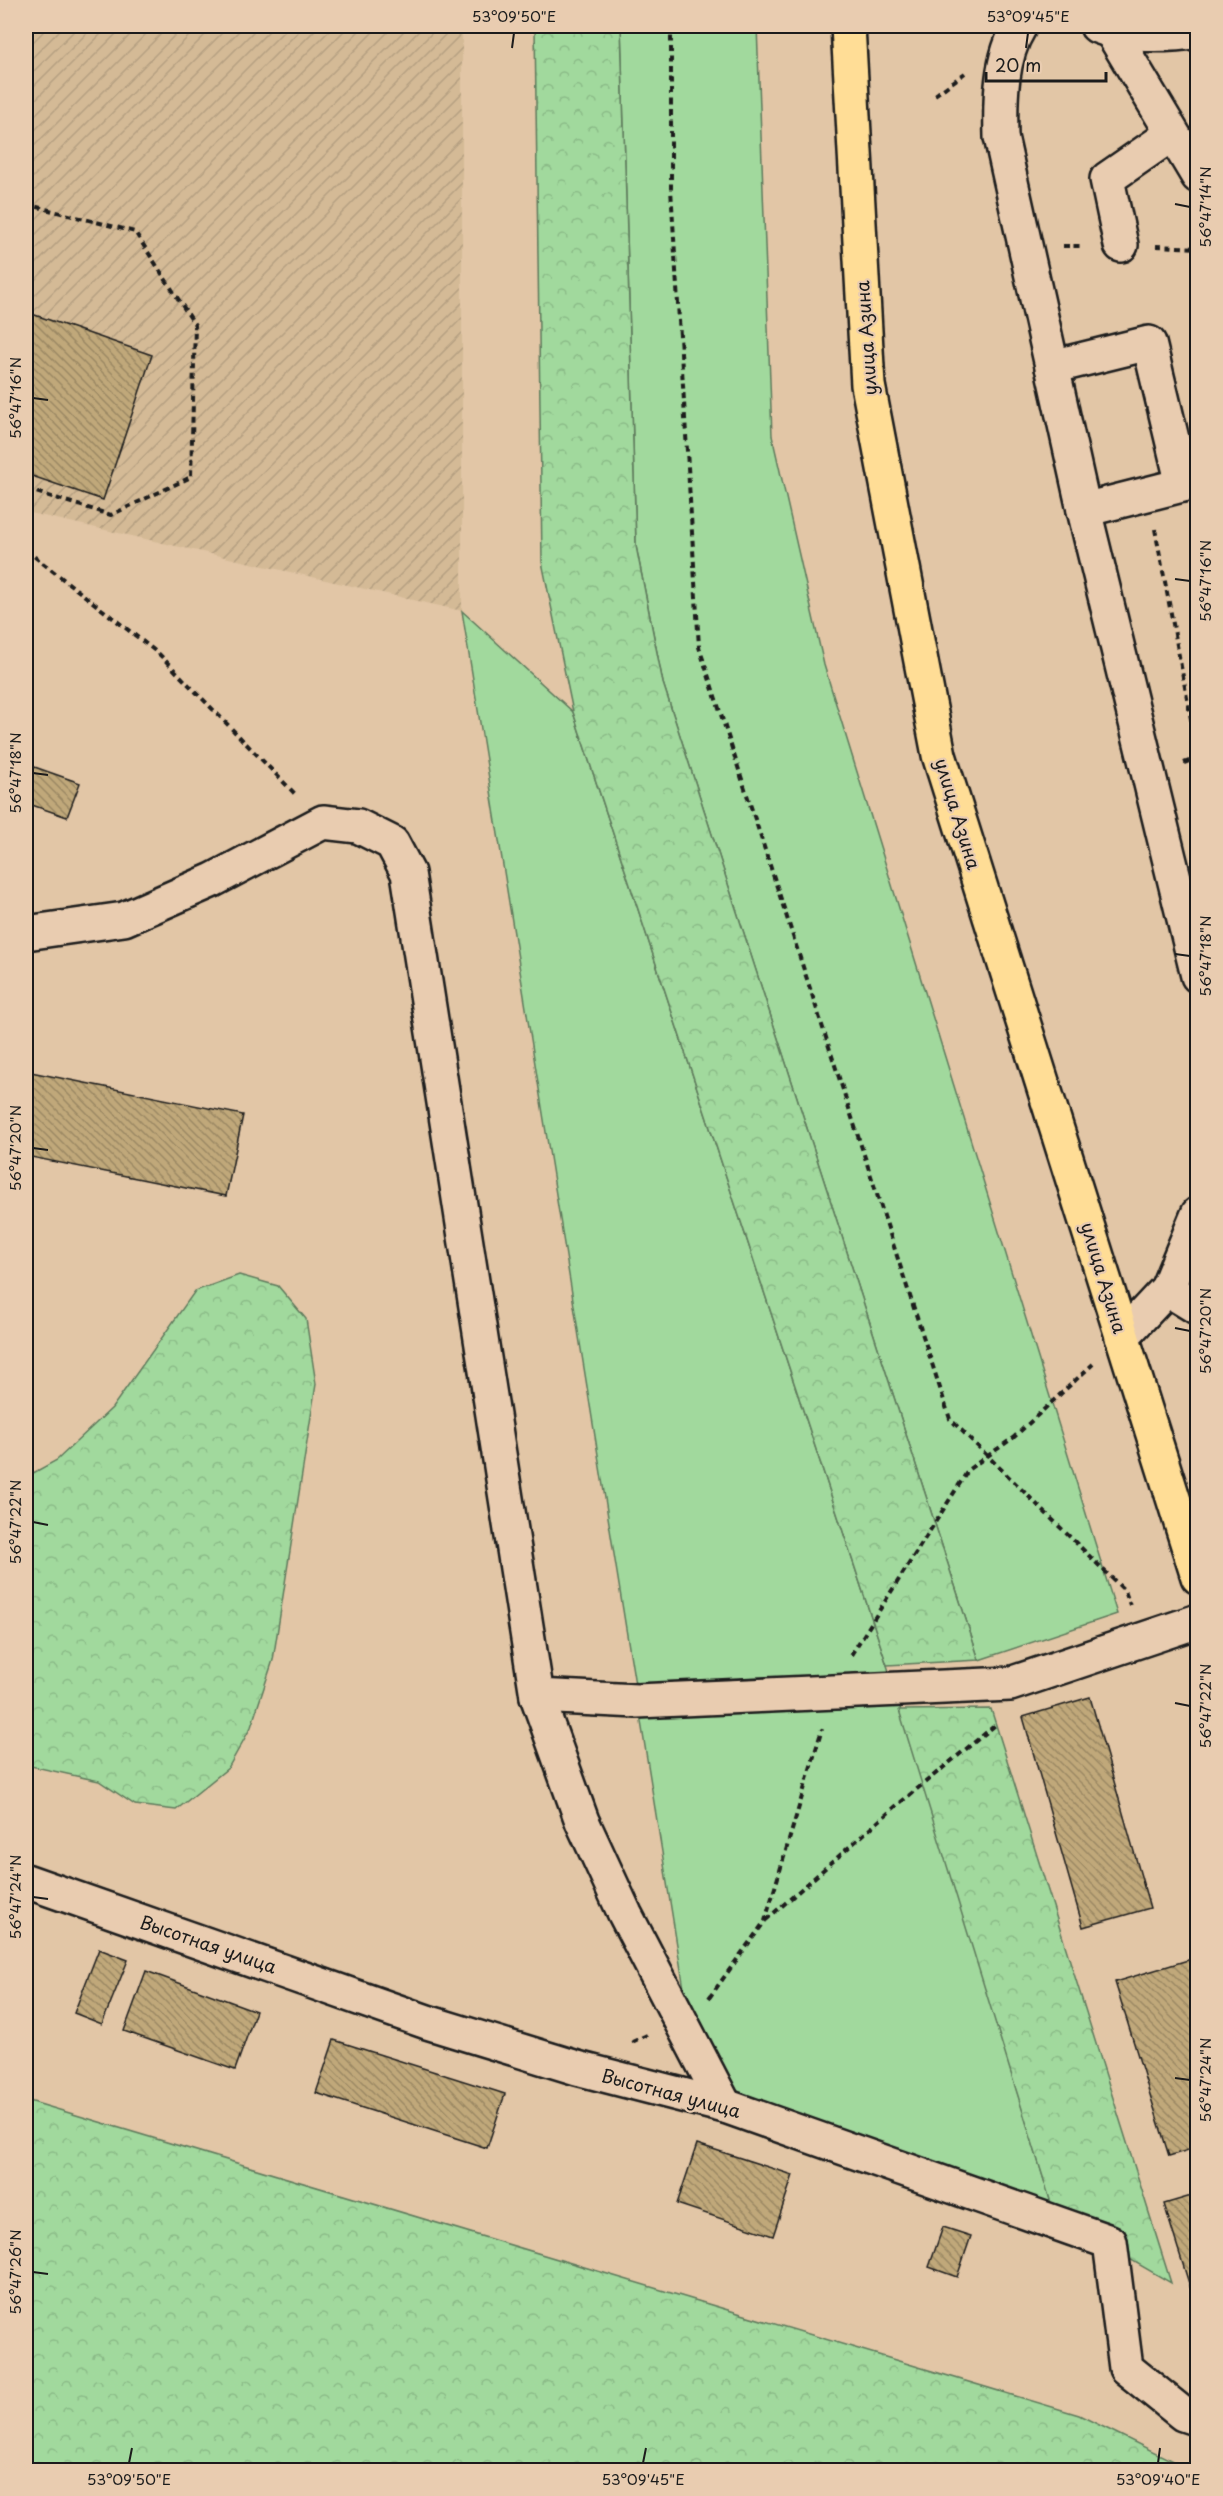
<svg xmlns="http://www.w3.org/2000/svg" width="1223" height="2496" viewBox="0 0 1223 2496" font-family="'Playpen Sans',sans-serif">
<style>
.industrial{fill:url(#industrial-furrows)}
.green{fill:#a1d99d;stroke:#5e7a5c;stroke-width:1.5}
.forest{fill:url(#forest-crowns);stroke:#5e7a5c;stroke-width:1.5}
.building{fill:url(#building-back-hatch);stroke:#1c1c1c;stroke-width:1.5}
.lines{fill:none;stroke-linecap:round;stroke-linejoin:round}
.minor-casing{stroke:#1c1c1c;stroke-width:38}
.major-casing{stroke:#1c1c1c;stroke-width:38}
.path{stroke:#1c1c1c;stroke-width:4;stroke-dasharray:6 4.5;stroke-linecap:butt}
.minor{stroke:#e9ccb0;stroke-width:33}
.major{stroke:#ffdd96;stroke-width:33}
.ticks{fill:none;stroke:#1c1c1c;stroke-width:2}
.labels{text-anchor:middle;stroke-width:4.5;stroke-linejoin:round;paint-order:stroke}
.street-label{font-size:18px;fill:#1c1c1c;stroke:#e9ccb0}
.neatline{fill:none;stroke:#1c1c1c;stroke-width:2}
.ticks-label{font-size:15px;text-anchor:middle;fill:#1c1c1c}
</style>
<defs>
<pattern id="industrial-furrows" width="10" height="10" patternUnits="userSpaceOnUse" patternTransform="scale(1.5)"><rect width="10" height="10" fill="#d4ba96"/><path d="M-1 1l2-2M0 10L10 0M9 11l2-2" fill="none" stroke="#b59f81"/></pattern>
<pattern id="forest-crowns" width="20" height="18" patternUnits="userSpaceOnUse" patternTransform="scale(1.5)"><rect width="20" height="18" fill="#a1d99d"/><path d="M2 6a3 3 0 1 1 6 0M12 15a3 3 0 1 1 6 0" fill="none" stroke="#8aba87"/></pattern>
<pattern id="building-back-hatch" width="6" height="6" patternUnits="userSpaceOnUse" patternTransform="scale(1.5)"><rect width="6" height="6" fill="#c0a87a"/><path d="M-1 5l2 2M0 0l6 6M5-1l2 2" fill="none" stroke="#9b8863"/></pattern>
</defs>
<rect width="100%" height="100%" fill="#e2c6a6"/>
<filter id="ink" filterUnits="userSpaceOnUse"><feTurbulence type="fractalNoise" baseFrequency=".0167" numOctaves="2"/><feDisplacementMap in="SourceGraphic" scale="12" xChannelSelector="R" yChannelSelector="G"/><feConvolveMatrix kernelMatrix="1 2 1 2 8 2 1 2 1" color-interpolation-filters="sRGB"/></filter>
<g filter="url(#ink)">
<polygon class="industrial" points="26,26 462,26 462,611 26,512"/>
<g class="green">
<polygon points="621,26 757,26 772,436 824,665 1117,1614 979,1660 663,683 636,546"/>
<polygon points="462,611 573,712 887,1665 1055,2216 724,2110 687,2007"/>
</g>
<g class="forest">
<polygon points="535,26 621,26 636,546 663,683 979,1660 887,1665 573,712 542,562"/>
<polygon points="239,1275 278,1286 306,1319 316,1384 273,1660 251,1727 228,1768 176,1810 135,1805 99,1781 26,1765 26,1477 57,1460 112,1408 195,1291"/>
<polygon points="991,1709 1171,2283 1055,2216 899,1710"/>
<polygon points="26,2100 1079,2415 1185,2467 1188,2470 26,2470"/>
</g>
<g class="building">
<polygon points="26,312 152,355 103,500 26,474"/>
<polygon points="26,764 80,783 67,817 26,803"/>
<polygon points="26,1071 243,1115 226,1196 26,1156"/>
<polygon points="1090,1697 1150,1908 1083,1927 1023,1717"/>
<polygon points="99,1949 128,1960 102,2024 74,2013"/>
<polygon points="1198,1957 1198,2147 1169,2156 1115,1982"/>
<polygon points="146,1971 256,2011 235,2070 124,2031"/>
<polygon points="334,2040 505,2094 487,2148 316,2093"/>
<polygon points="697,2144 793,2175 773,2236 677,2204"/>
<polygon points="1198,2194 1198,2312 1164,2204"/>
<polygon points="943,2227 971,2236 957,2277 929,2267"/>
</g>
<g class="lines">
<defs>
<g id="minor">
<path d="M 1020,26 C 1000,58 1000,101 1001,137 L 1084,510 L 1198,976"/>
<path d="M 1097,26 C 1123,37 1169,36 1198,31"/>
<polyline points="1112,32 1198,176"/>
<polyline points="1121,245 1107,179 1172,134"/>
<polyline points="1052,367 1149,343 1183,485"/>
<polyline points="1084,510 1198,481"/>
<polyline points="26,933 124,919 213,880 323,822 358,826 392,843 408,873 537,1696 582,1821 625,1914 725,2106"/>
<polyline points="1167,1289 1198,1308"/>
<polyline points="1122,1337 1167,1289 1198,1214"/>
<polyline points="537,1696 637,1701 1010,1684 1198,1621"/>
<polyline points="26,1881 427,2022 577,2068 725,2106 1110,2242 1126,2368 1183,2414 1198,2419"/>
</g>
<polyline id="major" points="848,26 868,385 939,755 1198,1577"/>
</defs>
<use href="#minor" class="minor-casing"/>
<use href="#major" class="major-casing"/>
<g class="path">
<polyline points="671,26 671,189 699,647 950,1419 1125,1591 1130,1605"/>
<polyline points="935,95 965,73"/>
<polyline points="26,204 135,232 195,325 191,477 111,515 26,489"/>
<polyline points="1063,246 1083,246"/>
<polyline points="1156,246 1198,248"/>
<polyline points="1155,529 1198,756"/>
<polyline points="26,550 159,654 297,796"/>
<polyline points="1184,763 1198,758"/>
<polyline points="851,1655 969,1469 1013,1438 1093,1364"/>
<polyline points="766,1920 896,1806 998,1723"/>
<polyline points="709,1998 765,1921 822,1729"/>
<polyline points="632,2042 647,2035"/>
</g>
<use href="#minor" class="minor"/>
<use href="#major" class="major"/>
</g>
</g>
<path class="ticks" d="M 512,48 L 514,33M 1026,48 L 1028,33M 1175,204 L 1190,207M 33,398 L 48,400M 1175,579 L 1190,581M 33,773 L 48,775M 1175,954 L 1190,956M 33,1148 L 48,1150M 1175,1328 L 1190,1331M 33,1522 L 48,1525M 1175,1703 L 1190,1706M 33,1897 L 48,1899M 1175,2078 L 1190,2080M 33,2272 L 48,2274M 129,2463 L 132,2448M 643,2463 L 646,2448M 1158,2463 L 1160,2448"/>
<g class="labels">
<g class="street-label">
<text transform="translate(867 338) rotate(-94)" y="6">улица Азина</text>
<text transform="translate(957 814) rotate(73)" y="6">улица Азина</text>
<text transform="translate(1103 1278) rotate(73)" y="6">улица Азина</text>
<text transform="translate(208 1945) rotate(19)" y="6">Высотная улица</text>
<text transform="translate(671 2094) rotate(15)" y="6">Высотная улица</text>
</g>
</g>
<rect width="1223" height="2496" fill="none" stroke="#e9ccb0" stroke-width="66"/>
<path d="M986 72v9h120v-9" fill="none" stroke="#1c1c1c" stroke-width="3"/>
<text x="995" y="72" font-size="18" fill="#1c1c1c" stroke="#e9ccb0" stroke-width="4.5" paint-order="stroke">20 m</text>
<rect x="33" y="33" width="1157" height="2430" class="neatline"/>
<g class="ticks-label">
<text x="514" y="22">53°09'50"E</text>
<text x="1028" y="22">53°09'45"E</text>
<text transform="translate(1206 207) rotate(-90)" y="5">56°47'14"N</text>
<text transform="translate(16 398) rotate(-90)" y="5">56°47'16"N</text>
<text transform="translate(1206 581) rotate(-90)" y="5">56°47'16"N</text>
<text transform="translate(16 773) rotate(-90)" y="5">56°47'18"N</text>
<text transform="translate(1206 956) rotate(-90)" y="5">56°47'18"N</text>
<text transform="translate(16 1148) rotate(-90)" y="5">56°47'20"N</text>
<text transform="translate(1206 1331) rotate(-90)" y="5">56°47'20"N</text>
<text transform="translate(16 1522) rotate(-90)" y="5">56°47'22"N</text>
<text transform="translate(1206 1706) rotate(-90)" y="5">56°47'22"N</text>
<text transform="translate(16 1897) rotate(-90)" y="5">56°47'24"N</text>
<text transform="translate(1206 2080) rotate(-90)" y="5">56°47'24"N</text>
<text transform="translate(16 2272) rotate(-90)" y="5">56°47'26"N</text>
<text x="129" y="2485">53°09'50"E</text>
<text x="643" y="2485">53°09'45"E</text>
<text x="1158" y="2485">53°09'40"E</text>
</g>
</svg>
